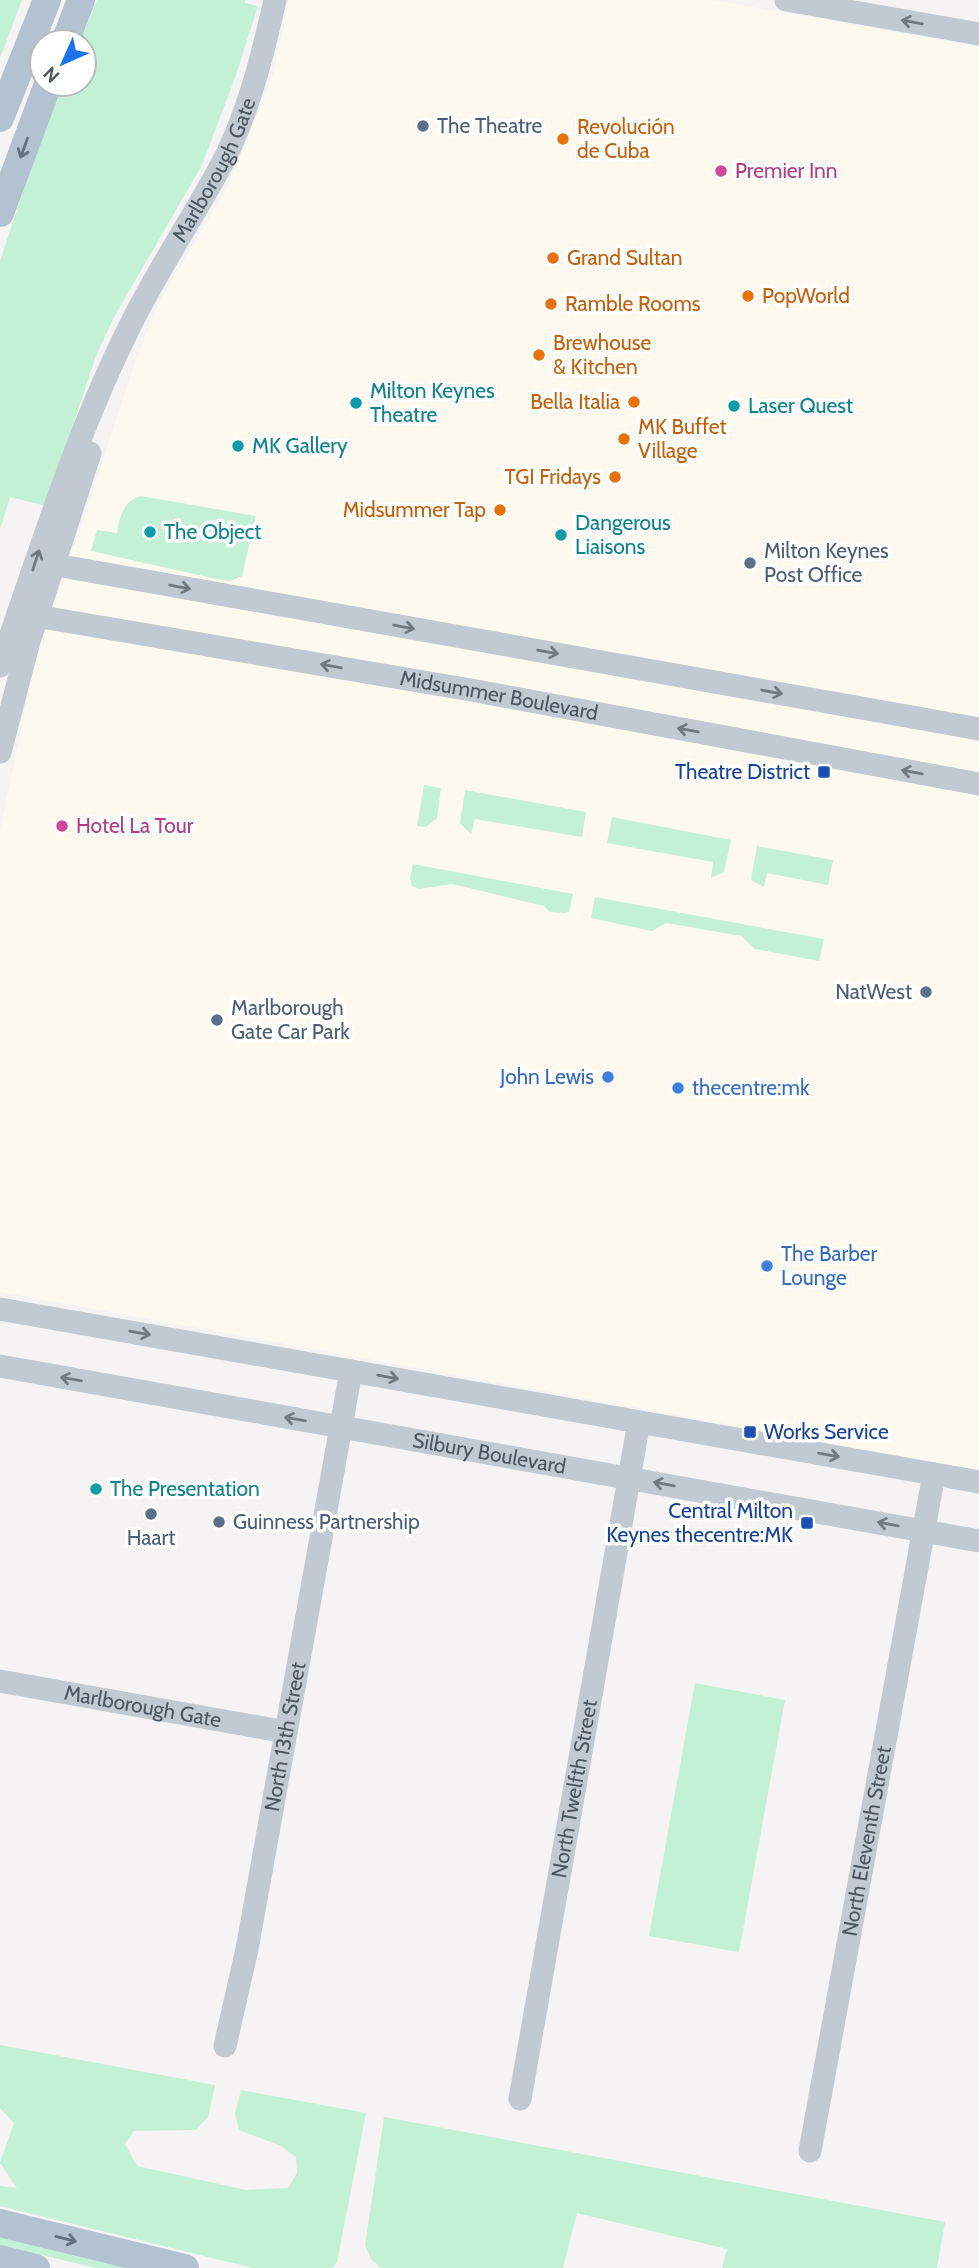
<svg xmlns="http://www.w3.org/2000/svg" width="979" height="2268" viewBox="0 0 979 2268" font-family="Cabin,sans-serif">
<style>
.commercial{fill:#fdf9ef}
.green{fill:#c3f1d5}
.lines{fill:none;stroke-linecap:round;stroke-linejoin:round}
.minor{stroke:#c1cad2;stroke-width:23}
.major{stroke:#b3c2d1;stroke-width:28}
.oneway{stroke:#6e7983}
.oneway2{stroke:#64717d}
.service-dot{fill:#5c6f8a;stroke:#fff;stroke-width:2.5}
.food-dot{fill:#e8710a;stroke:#fff;stroke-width:2.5}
.hotel-dot{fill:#d1479c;stroke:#fff;stroke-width:2.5}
.culture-dot{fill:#0f9aa8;stroke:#fff;stroke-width:2.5}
.transit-dot{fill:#1a4fb4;stroke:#fff;stroke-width:2.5}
.shop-dot{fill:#3f7fe0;stroke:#fff;stroke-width:2.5}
.labels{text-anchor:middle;stroke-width:7;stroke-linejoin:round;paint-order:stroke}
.service-label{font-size:21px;fill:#4e5e75;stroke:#fff;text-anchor:start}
.food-label{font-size:21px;fill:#c56008;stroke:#fff;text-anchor:start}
.street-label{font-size:21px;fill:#4a5661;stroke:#fff}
.hotel-label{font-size:21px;fill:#b23c85;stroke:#fff;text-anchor:start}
.culture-label{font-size:21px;fill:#0d838f;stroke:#fff;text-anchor:start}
.transit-label{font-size:21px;fill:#164399;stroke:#fff;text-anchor:end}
.shop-label{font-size:21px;fill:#366cbe;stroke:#fff;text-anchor:start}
</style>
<rect width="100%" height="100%" fill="#f5f3f3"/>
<polygon class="commercial" points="289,0 713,0 979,47 979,1470 0,1292 0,830 34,669 136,359 159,302 229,185 273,75"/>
<g class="green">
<polygon points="0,0 22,0 0,58"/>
<polygon points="97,0 245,0 245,3 258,6 235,78 201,167 114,317 96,356 46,506 10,497 0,529 0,261 36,152 64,84 84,84 84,42 80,42"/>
<path d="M 141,496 L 256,516 L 242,576 L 230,581 L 212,578 L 91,551 L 97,530 L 117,533 C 120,516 123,501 141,496 Z"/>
<polygon points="424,785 441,788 437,818 426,827 417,826"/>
<polygon points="465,790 586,812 582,837 475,819 471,834 460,823"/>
<polygon points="612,817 731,840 724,872 711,878 713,862 607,843"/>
<polygon points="757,846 833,860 828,885 767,873 764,887 751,880"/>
<polygon points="413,864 573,894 569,912 565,913 550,912 544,906 452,884 419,889 412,886 410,879"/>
<polygon points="595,897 824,939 819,961 755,949 741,936 666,923 652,931 591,918"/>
<polygon points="695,1683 785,1700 739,1952 649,1936"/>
<polygon points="0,2045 215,2085 208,2117 196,2130 134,2131 125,2144 137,2166 246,2190 288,2188 297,2173 296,2157 281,2146 239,2130 235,2113 241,2090 366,2113 337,2262 332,2268 253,2268 0,2206 0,2186 17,2188 0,2163 14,2123 0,2108"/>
<polygon points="384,2117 945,2222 937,2268 722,2268 727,2249 577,2213 563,2268 381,2268 371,2259 365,2246"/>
<polygon points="0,2229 159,2268 96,2268 0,2245"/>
</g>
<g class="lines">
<g class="minor">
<polyline points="786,0 979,34"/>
<polyline points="56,565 979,729"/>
<path id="s1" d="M 18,613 L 471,690 L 979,784"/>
<path id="s2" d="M 0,666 C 40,552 75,436 129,328 C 155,274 189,224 218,171 C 246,122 263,54 275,0"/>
<polyline points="0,752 29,641 90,453"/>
<polyline points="0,1309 979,1482"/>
<path id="s3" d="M 0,1366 L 979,1541"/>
<path id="s4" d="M 0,1681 L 286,1732"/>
<path id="s5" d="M 225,2046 L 247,1949 L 351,1371"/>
<path id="s6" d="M 520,2099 L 639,1422"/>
<path id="s7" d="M 810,2151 L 934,1474"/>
</g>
<g class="major">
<polyline points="65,42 81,0"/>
<polyline points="0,118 47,0"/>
<polyline points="0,213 48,84"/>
<polyline points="0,2223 185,2268"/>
<polyline points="0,2259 36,2268"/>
</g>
</g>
<defs><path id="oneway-shaft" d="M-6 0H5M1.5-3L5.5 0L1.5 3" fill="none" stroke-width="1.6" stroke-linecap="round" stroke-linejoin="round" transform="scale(1.75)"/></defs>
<g class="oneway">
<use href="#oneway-shaft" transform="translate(912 22) rotate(-170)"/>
<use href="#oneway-shaft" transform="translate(36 560) rotate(-72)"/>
<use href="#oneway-shaft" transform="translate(180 587) rotate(10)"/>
<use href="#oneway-shaft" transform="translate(404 627) rotate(10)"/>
<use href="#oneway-shaft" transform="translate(548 652) rotate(10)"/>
<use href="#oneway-shaft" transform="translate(331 666) rotate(-170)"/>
<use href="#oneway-shaft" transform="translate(772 692) rotate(10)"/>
<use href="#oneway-shaft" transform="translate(688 730) rotate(-170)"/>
<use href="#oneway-shaft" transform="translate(912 772) rotate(-170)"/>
<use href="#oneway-shaft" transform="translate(140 1333) rotate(10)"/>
<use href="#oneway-shaft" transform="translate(388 1377) rotate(10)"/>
<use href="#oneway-shaft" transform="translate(71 1379) rotate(-170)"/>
<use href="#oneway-shaft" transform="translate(295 1419) rotate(-170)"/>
<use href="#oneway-shaft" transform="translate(829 1455) rotate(10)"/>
<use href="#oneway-shaft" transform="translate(664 1484) rotate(-170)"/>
<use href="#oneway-shaft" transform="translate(888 1524) rotate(-170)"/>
</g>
<g class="oneway2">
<use href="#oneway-shaft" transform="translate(24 148) rotate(110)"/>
<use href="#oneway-shaft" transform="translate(66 2239) rotate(14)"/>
</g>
<g class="service-dot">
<circle cx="423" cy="126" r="7"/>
<circle cx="750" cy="563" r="7"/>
<circle cx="926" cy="992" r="7"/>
<circle cx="217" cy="1020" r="7"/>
<circle cx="151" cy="1514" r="7"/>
<circle cx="219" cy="1522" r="7"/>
</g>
<g class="food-dot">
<circle cx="563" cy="139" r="7"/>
<circle cx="553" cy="258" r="7"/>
<circle cx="748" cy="296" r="7"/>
<circle cx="551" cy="304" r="7"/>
<circle cx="539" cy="355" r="7"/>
<circle cx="634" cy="402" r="7"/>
<circle cx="624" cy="439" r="7"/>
<circle cx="615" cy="477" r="7"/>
<circle cx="500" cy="510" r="7"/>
</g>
<g class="hotel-dot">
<circle cx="721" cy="171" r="7"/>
<circle cx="62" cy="826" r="7"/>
</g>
<g class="culture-dot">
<circle cx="356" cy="403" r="7"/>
<circle cx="734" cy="406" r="7"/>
<circle cx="238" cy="446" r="7"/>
<circle cx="150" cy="532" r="7"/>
<circle cx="561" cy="535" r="7"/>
<circle cx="96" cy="1489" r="7"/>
</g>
<g class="transit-dot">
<rect x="817" y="765" width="14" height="14" rx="3.5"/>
<rect x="743" y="1425" width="14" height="14" rx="3.5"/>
<rect x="800" y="1516" width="14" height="14" rx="3.5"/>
</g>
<g class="shop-dot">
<circle cx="608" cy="1077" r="7"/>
<circle cx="678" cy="1088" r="7"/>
<circle cx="767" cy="1266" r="7"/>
</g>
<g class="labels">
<g class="service-label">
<text x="437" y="133">The Theatre</text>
<text x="764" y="558">Milton Keynes<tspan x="764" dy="24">Post Office</tspan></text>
<text x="912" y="999" text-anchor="end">NatWest</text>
<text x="231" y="1015">Marlborough<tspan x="231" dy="24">Gate Car Park</tspan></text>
<text x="233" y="1529">Guinness Partnership</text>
<text x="151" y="1545" text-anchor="middle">Haart</text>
</g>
<g class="food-label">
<text x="577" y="134">Revolución<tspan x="577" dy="24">de Cuba</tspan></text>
<text x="567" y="265">Grand Sultan</text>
<text x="762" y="303">PopWorld</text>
<text x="565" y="311">Ramble Rooms</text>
<text x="553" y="350">Brewhouse<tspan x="553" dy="24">&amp; Kitchen</tspan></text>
<text x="620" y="409" text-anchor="end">Bella Italia</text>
<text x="638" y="434">MK Buffet<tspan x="638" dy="24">Village</tspan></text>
<text x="601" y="484" text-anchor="end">TGI Fridays</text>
<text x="486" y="517" text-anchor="end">Midsummer Tap</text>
</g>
<g class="street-label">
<text dy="7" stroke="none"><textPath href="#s2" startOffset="542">Marlborough Gate</textPath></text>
<text dy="7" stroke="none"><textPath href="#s1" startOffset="488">Midsummer Boulevard</textPath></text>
<text dy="7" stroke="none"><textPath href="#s3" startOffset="497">Silbury Boulevard</textPath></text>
<text dy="7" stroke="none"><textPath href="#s4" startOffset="145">Marlborough Gate</textPath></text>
<text dy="7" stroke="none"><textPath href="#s5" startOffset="315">North 13th Street</textPath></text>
<text dy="7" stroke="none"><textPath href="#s6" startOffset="315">North Twelfth Street</textPath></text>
<text dy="7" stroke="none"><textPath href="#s7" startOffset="315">North Eleventh Street</textPath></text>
</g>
<g class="hotel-label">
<text x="735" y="178">Premier Inn</text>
<text x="76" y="833">Hotel La Tour</text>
</g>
<g class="culture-label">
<text x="370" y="398">Milton Keynes<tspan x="370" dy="24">Theatre</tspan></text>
<text x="748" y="413">Laser Quest</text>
<text x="252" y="453">MK Gallery</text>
<text x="575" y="530">Dangerous<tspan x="575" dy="24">Liaisons</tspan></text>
<text x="164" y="539">The Object</text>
<text x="110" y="1496">The Presentation</text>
</g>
<g class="transit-label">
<text x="810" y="779">Theatre District</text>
<text x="764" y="1439" text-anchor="start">Works Service</text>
<text x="793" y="1518">Central Milton<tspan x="793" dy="24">Keynes thecentre:MK</tspan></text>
</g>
<g class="shop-label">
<text x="594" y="1084" text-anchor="end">John Lewis</text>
<text x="692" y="1095">thecentre:mk</text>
<text x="781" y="1261">The Barber<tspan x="781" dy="24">Lounge</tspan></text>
</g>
</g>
<g transform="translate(63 63) rotate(225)"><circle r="33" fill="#ffffff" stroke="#b7bbc0" stroke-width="2"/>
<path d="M0-5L12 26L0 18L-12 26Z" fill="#1a73e8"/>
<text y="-10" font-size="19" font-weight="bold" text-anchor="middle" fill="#4a5661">N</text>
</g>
</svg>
